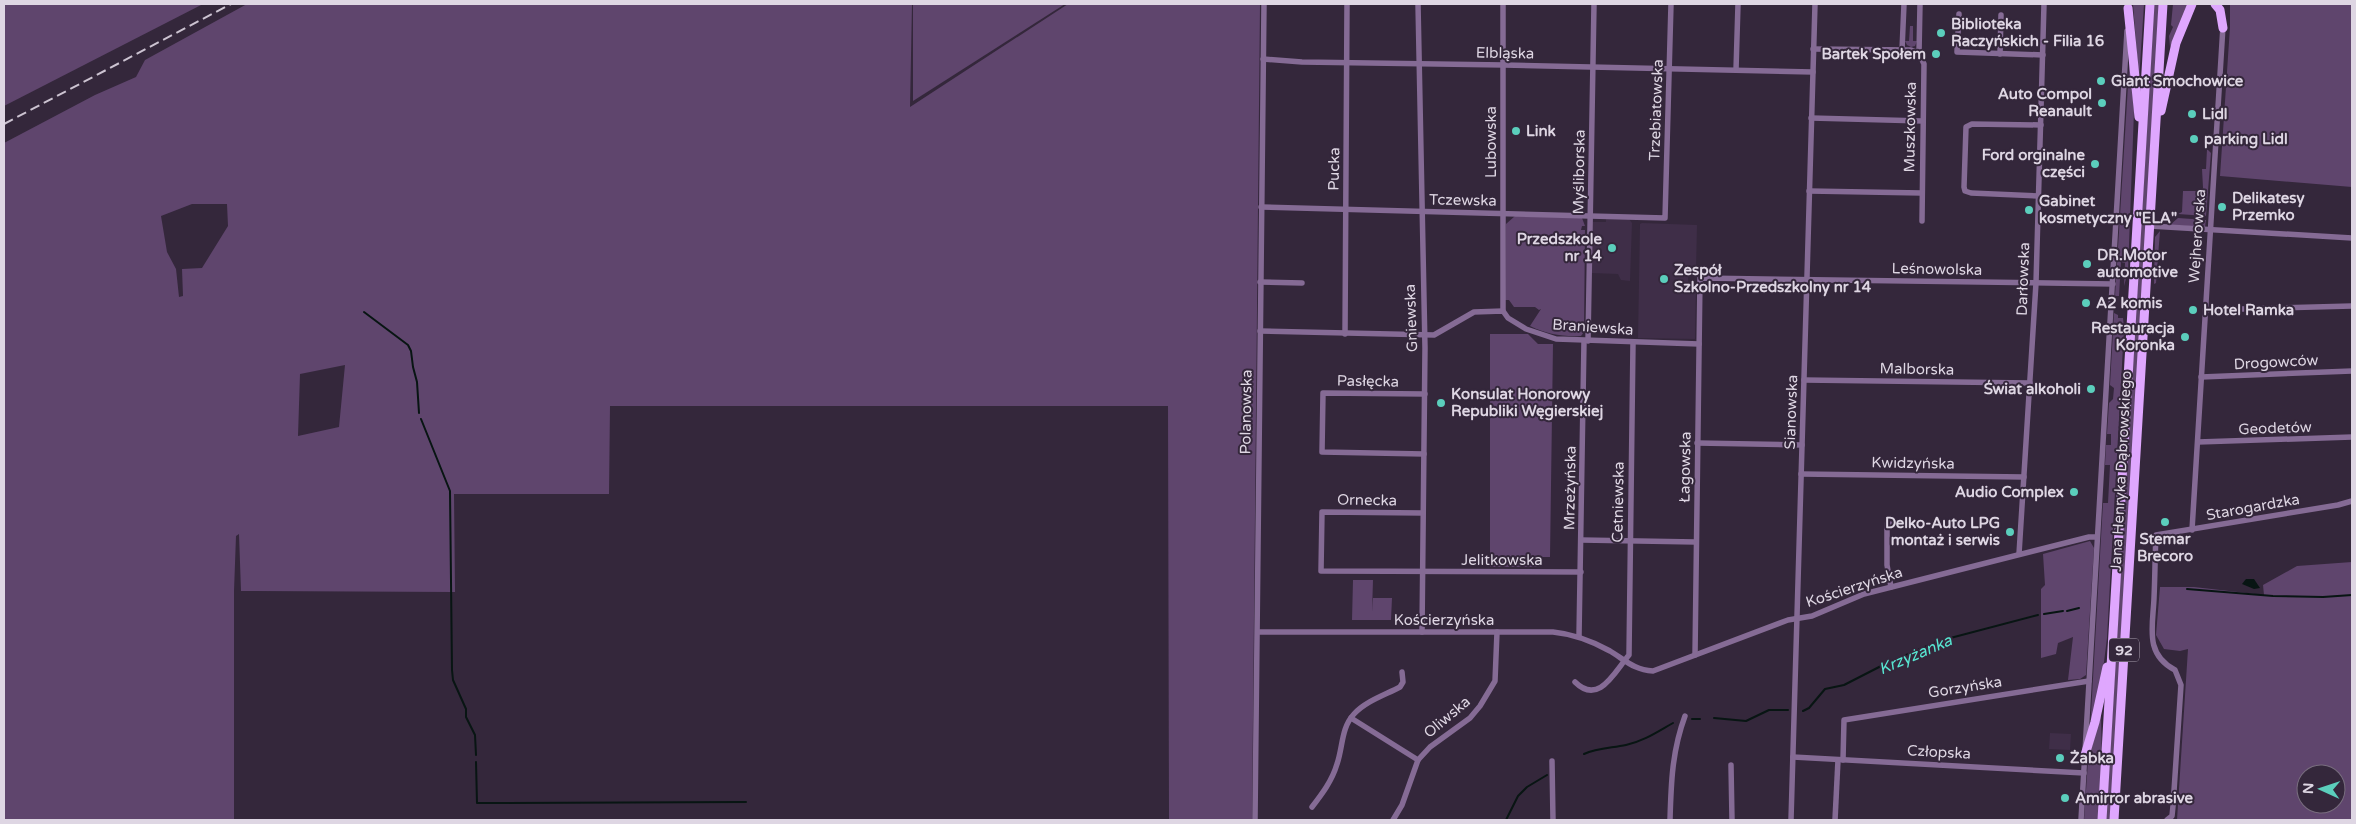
<svg xmlns="http://www.w3.org/2000/svg" width="2356" height="824" viewBox="0 0 2356 824" font-family="'Varela Round',sans-serif">
<style>
.built{fill:#3f2e48}
.green{fill:#5f456d;fill-rule:evenodd}
.water{fill:#081513}
.lines{fill:none;stroke-linecap:round;stroke-linejoin:round}
.stream{stroke:#081513;stroke-width:2}
.minor{stroke:#856b95;stroke-width:5.5}
.primary{stroke:#dfa7fe;stroke-width:9}
.rail{stroke:#ccc3d1;stroke-width:2;stroke-dasharray:10 5;stroke-linecap:butt}
.poi-dot{fill:#5bcebc;stroke:#34273b;stroke-width:2}
.labels{text-anchor:middle;stroke-width:4;stroke-linejoin:round;paint-order:stroke}
.shield{fill:#34273b;stroke:#aba2b1;stroke-width:1}
.shield-label{font-size:14px;font-weight:bold;fill:#ded6e3}
.poi-label{font-size:15px;font-weight:bold;fill:#ded6e3;stroke:#34273b;text-anchor:start}
.street-label{font-size:15px;fill:#ded6e3;stroke:#34273b}
.water-label{font-size:16px;font-style:italic;fill:#58e8d3;stroke:#34273b}
</style>
<rect width="100%" height="100%" fill="#34273b"/>
<g class="built">
<polygon points="1606,219 1629,219 1632,223 1630,281 1621,280 1618,274 1591,273 1593,222 1606,222"/>
<polygon points="1642,223 1697,225 1696,271 1688,272 1688,287 1696,287 1695,339 1638,338 1640,224"/>
<polygon points="2050,733 2071,734 2070,750 2049,749"/>
</g>
<g class="green">
<polygon points="4,4 203,4 4,106"/>
<path d="M 247,4 L 912,4 L 910,107 L 1068,4 L 1260,4 L 1252,820 L 1169,820 L 1168,406 L 610,406 L 609,494 L 454,494 L 455,592 L 241,591 L 239,534 L 236,536 L 234,591 L 234,820 L 4,820 L 4,143 L 95,95 L 136,77 L 145,60 ZM 192,204 L 227,204 L 228,226 L 202,268 L 182,269 L 183,296 L 179,297 L 176,269 L 167,252 L 161,216 ZM 345,365 L 339,427 L 298,436 L 300,374 Z"/>
<polygon points="913,4 1065,4 913,101"/>
<polygon points="2133,4 2144,4 2139,81"/>
<polygon points="2154,4 2159,4 2111,820 2106,820"/>
<polygon points="2173,4 2190,4 2170,47 2169,36 2173,27 2171,25"/>
<polygon points="2230,4 2352,4 2352,187 2220,176 2230,27"/>
<polygon points="1910,26 1913,26 1913,41 1917,41 1915,46 1911,47 1907,45 1905,41 1909,41"/>
<polygon points="2130,53 2134,111 2128,271 2124,286 2125,263 2121,262 2119,296 2115,296"/>
<polygon points="2207,149 2211,153 2206,216 2178,214 2182,212 2183,191 2201,191 2203,188 2202,169 2206,169"/>
<path d="M 1515,216 L 1582,218 L 1585,226 L 1582,226 L 1581,230 L 1585,230 L 1584,332 L 1581,336 C 1563,337 1546,334 1530,326 L 1541,309 L 1539,310 L 1535,307 L 1514,307 L 1509,300 L 1505,300 L 1506,224 Z"/>
<polygon points="2178,218 2206,220 2205,227 2170,225"/>
<polygon points="2160,231 2156,283 2154,284 2155,237"/>
<polygon points="2114,313 2118,315 2118,318 2123,318 2124,328 2107,638 2102,678 2090,731 2103,503 2108,503 2110,465 2105,465 2106,445 2111,445 2111,434 2107,434 2109,403 2113,399 2114,388 2110,385"/>
<polygon points="1490,334 1528,334 1538,344 1553,344 1550,557 1540,557 1540,567 1490,567"/>
<polygon points="2090,541 2094,548 2086,675 2080,679 2068,680 2073,637 2058,643 2056,654 2041,658 2041,589 2045,585 2043,554"/>
<path d="M 2352,562 L 2352,820 L 2177,820 L 2188,649 L 2180,651 L 2164,649 L 2156,635 L 2160,587 L 2194,587 L 2264,595 L 2263,585 L 2297,566 ZM 2306,774 L 2336,774 L 2336,804 L 2306,804 Z"/>
<polygon points="1353,580 1373,580 1372,612 1373,598 1392,598 1391,620 1352,620"/>
<polygon points="2101,713 2102,764 2099,820 2084,820 2088,761"/>
</g>
<polygon class="water" points="2246,579 2254,579 2260,588 2254,589 2242,584"/>
<g class="lines">
<g class="stream">
<polyline points="364,312 408,345 411,351 413,367 417,382 419,413"/>
<polyline points="421,419 450,491 452,670 453,680 466,709 466,717 475,735 476,755"/>
<polyline points="2187,589 2273,596 2323,597 2352,595"/>
<polyline points="2067,611 2079,608"/>
<polyline points="2044,614 2063,611"/>
<polyline points="1803,711 1809,708 1825,689 1844,685 1885,664 1939,641 2038,615"/>
<polyline points="1714,718 1746,721 1769,710 1788,710"/>
<polyline points="1692,719 1700,719"/>
<path d="M 1584,754 C 1597,748 1612,748 1626,745 C 1644,741 1657,732 1673,723"/>
<polyline points="476,762 477,803 746,802"/>
<polyline points="1506,820 1518,796 1527,787 1547,775"/>
</g>
<g class="minor">
<polyline points="1418,4 1425,348 1422,632"/>
<polyline points="1920,4 1919,53 1924,64 1922,221"/>
<polyline points="1959,14 1957,52 2043,55"/>
<polyline points="1813,49 1911,50 1919,53"/>
<polyline points="1902,50 1904,4"/>
<polyline points="2000,54 2001,15"/>
<polyline points="1263,59 1302,62 1504,65 1813,72"/>
<polyline points="1736,70 1738,4"/>
<polyline points="1811,118 1923,121"/>
<polyline points="1809,191 1922,193"/>
<polyline points="2039,196 1971,193 1965,191 1964,187 1966,127 1972,124 2041,125"/>
<polyline points="1261,207 1665,218 1671,4"/>
<polyline points="2150,226 2352,238"/>
<polyline points="1260,282 1302,283"/>
<polyline points="2205,310 2352,306"/>
<polyline points="1503,311 1503,4"/>
<polyline points="1260,331 1434,335 1474,312 1503,311 1508,318 1526,329 1556,339 1699,344"/>
<polyline points="1345,334 1347,4"/>
<polyline points="1588,341 1594,4"/>
<polyline points="2201,377 2352,371"/>
<polyline points="1804,380 2030,383"/>
<polyline points="2198,442 2352,437"/>
<polyline points="1697,443 1802,445"/>
<polyline points="1424,454 1322,452 1323,393 1425,394"/>
<polyline points="1801,474 2024,477"/>
<polyline points="1423,513 1322,512 1321,571 1581,572"/>
<polyline points="2192,530 2223,26"/>
<polyline points="1581,540 1696,542"/>
<polyline points="2019,554 2036,283 2044,4"/>
<polyline points="1891,587 1887,565 1887,524 1908,525"/>
<path d="M 1258,632 L 1553,632 C 1574,634 1592,641 1610,651 C 1625,660 1634,670 1653,671 L 1788,620 L 1812,616 L 1864,594 L 2089,537 L 2097,537"/>
<polyline points="1579,636 1584,341"/>
<polyline points="1695,655 1700,278 2113,284"/>
<path d="M 1575,682 C 1599,706 1615,671 1629,655 L 1633,343"/>
<polyline points="1351,718 1418,760"/>
<polyline points="1793,757 2084,773"/>
<polyline points="1843,760 1844,720 2089,681"/>
<polyline points="1552,761 1553,820"/>
<polyline points="1731,765 1732,820"/>
<path d="M 1312,807 C 1322,794 1332,781 1337,764 C 1343,747 1341,728 1354,714 C 1366,701 1385,695 1400,687 L 1403,682 L 1402,672"/>
<polyline points="1255,820 1264,4"/>
<polyline points="1393,820 1402,805 1418,760 1430,747 1470,718 1480,706 1495,681 1497,632"/>
<path d="M 1670,820 C 1671,784 1672,751 1685,716"/>
<polyline points="1791,820 1815,4"/>
<polyline points="1835,820 1838,760"/>
<polyline points="2081,820 2127,31"/>
<path d="M 2167,820 L 2172,816 L 2173,806 L 2181,685 L 2175,670 C 2144,654 2153,626 2154,598 C 2155,576 2155,556 2156,535 L 2338,505 L 2352,501"/>
</g>
<g class="primary">
<polyline points="2215,4 2220,10 2223,28"/>
<polyline points="2128,8 2139,117"/>
<polyline points="2161,111 2176,43 2192,4"/>
<polyline points="2085,755 2095,722 2107,667"/>
<polyline points="2102,820 2150,4"/>
<polyline points="2114,820 2163,4"/>
</g>
<polyline class="rail" points="4,124 231,4"/>
</g>
<g class="poi-dot">
<circle cx="1941" cy="33" r="5"/>
<circle cx="1936" cy="54" r="5"/>
<circle cx="2101" cy="81" r="5"/>
<circle cx="2102" cy="103" r="5"/>
<circle cx="2192" cy="114" r="5"/>
<circle cx="1516" cy="131" r="5"/>
<circle cx="2194" cy="139" r="5"/>
<circle cx="2095" cy="164" r="5"/>
<circle cx="2222" cy="207" r="5"/>
<circle cx="2029" cy="210" r="5"/>
<circle cx="1612" cy="248" r="5"/>
<circle cx="2087" cy="264" r="5"/>
<circle cx="1664" cy="279" r="5"/>
<circle cx="2086" cy="303" r="5"/>
<circle cx="2193" cy="310" r="5"/>
<circle cx="2185" cy="337" r="5"/>
<circle cx="2091" cy="389" r="5"/>
<circle cx="1441" cy="403" r="5"/>
<circle cx="2074" cy="492" r="5"/>
<circle cx="2165" cy="522" r="5"/>
<circle cx="2010" cy="532" r="5"/>
<circle cx="2060" cy="758" r="5"/>
<circle cx="2065" cy="798" r="5"/>
</g>
<g class="labels">
<rect class="shield" x="2109" y="638.5" width="30" height="23" rx="4"/>
<g class="shield-label">
<text x="2124" y="655">92</text>
</g>
<g class="poi-label">
<text x="1951" y="29">Biblioteka<tspan x="1951" dy="17">Raczyńskich - Filia 16</tspan></text>
<text x="1926" y="59" text-anchor="end">Bartek Społem</text>
<text x="2111" y="86">Giant Smochowice</text>
<text x="2092" y="99" text-anchor="end">Auto Compol<tspan x="2092" dy="17">Reanault</tspan></text>
<text x="2202" y="119">Lidl</text>
<text x="1526" y="136">Link</text>
<text x="2204" y="144">parking Lidl</text>
<text x="2085" y="160" text-anchor="end">Ford orginalne<tspan x="2085" dy="17">części</tspan></text>
<text x="2232" y="203">Delikatesy<tspan x="2232" dy="17">Przemko</tspan></text>
<text x="2039" y="206">Gabinet<tspan x="2039" dy="17">kosmetyczny "ELA"</tspan></text>
<text x="1602" y="244" text-anchor="end">Przedszkole<tspan x="1602" dy="17">nr 14</tspan></text>
<text x="2097" y="260">DR.Motor<tspan x="2097" dy="17">automotive</tspan></text>
<text x="1674" y="275">Zespół<tspan x="1674" dy="17">Szkolno-Przedszkolny nr 14</tspan></text>
<text x="2096" y="308">A2 komis</text>
<text x="2203" y="315">Hotel Ramka</text>
<text x="2175" y="333" text-anchor="end">Restauracja<tspan x="2175" dy="17">Koronka</tspan></text>
<text x="2081" y="394" text-anchor="end">Świat alkoholi</text>
<text x="1451" y="399">Konsulat Honorowy<tspan x="1451" dy="17">Republiki Węgierskiej</tspan></text>
<text x="2064" y="497" text-anchor="end">Audio Complex</text>
<text x="2000" y="528" text-anchor="end">Delko-Auto LPG<tspan x="2000" dy="17">montaż i serwis</tspan></text>
<text x="2165" y="544" text-anchor="middle">Stemar<tspan x="2165" dy="17">Brecoro</tspan></text>
<text x="2070" y="763">Żabka</text>
<text x="2075" y="803">Amirror abrasive</text>
</g>
<g class="street-label">
<text transform="translate(1505 53) rotate(1)" y="5">Elbląska</text>
<text transform="translate(1656 110) rotate(-88)" y="5">Trzebiatowska</text>
<text transform="translate(1910 127) rotate(-89)" y="5">Muszkowska</text>
<text transform="translate(1491 142) rotate(-90)" y="5">Lubowska</text>
<text transform="translate(1334 169) rotate(-89)" y="5">Pucka</text>
<text transform="translate(1579 172) rotate(-89)" y="5">Myśliborska</text>
<text transform="translate(1463 200) rotate(1)" y="5">Tczewska</text>
<text transform="translate(2197 236) rotate(-86)" y="5">Wejherowska</text>
<text transform="translate(1937 269) rotate(1)" y="5">Leśnowolska</text>
<text transform="translate(2023 279) rotate(-88)" y="5">Darłowska</text>
<text transform="translate(1411 318) rotate(-92)" y="5">Gniewska</text>
<text transform="translate(1593 327) rotate(4)" y="5">Braniewska</text>
<text transform="translate(2276 362) rotate(-3)" y="5">Drogowców</text>
<text transform="translate(1917 369) rotate(1)" y="5">Malborska</text>
<text transform="translate(1368 381) rotate(1)" y="5">Pasłęcka</text>
<text transform="translate(1246 412) rotate(-89)" y="5">Polanowska</text>
<text transform="translate(1791 412) rotate(-88)" y="5">Sianowska</text>
<text transform="translate(2275 428) rotate(-2)" y="5">Geodetów</text>
<text transform="translate(1913 463) rotate(1)" y="5">Kwidzyńska</text>
<text transform="translate(1685 467) rotate(-89)" y="5">Łagowska</text>
<text transform="translate(2121 471) rotate(-87)" y="5">Jana Henryka Dąbrowskiego</text>
<text transform="translate(1570 488) rotate(-89)" y="5">Mrzeżyńska</text>
<text transform="translate(1367 500) rotate(1)" y="5">Ornecka</text>
<text transform="translate(1618 502) rotate(-89)" y="5">Cetniewska</text>
<text transform="translate(2253 507) rotate(-10)" y="5">Starogardzka</text>
<text x="1502" y="565">Jelitkowska</text>
<text transform="translate(1854 587) rotate(-18)" y="5">Kościerzyńska</text>
<text x="1444" y="625">Kościerzyńska</text>
<text transform="translate(1965 687) rotate(-9)" y="5">Gorzyńska</text>
<text transform="translate(1447 717) rotate(-40)" y="5">Oliwska</text>
<text transform="translate(1939 752) rotate(3)" y="5">Człopska</text>
</g>
<g class="water-label">
<text transform="translate(1915 654) rotate(-23)" y="6">Krzyżanka</text>
</g>
</g>
<rect width="2356" height="824" fill="none" stroke="#ded6e3" stroke-width="10"/>
<g transform="translate(2321 789) rotate(273)"><circle r="24" fill="#34273b" stroke="#786d7e"/>
<path d="M0-4L9 19L0 12L-9 19Z" fill="#5bcebc"/>
<text y="-8" font-size="14" font-weight="bold" text-anchor="middle" fill="#ded6e3">N</text>
</g>
</svg>
